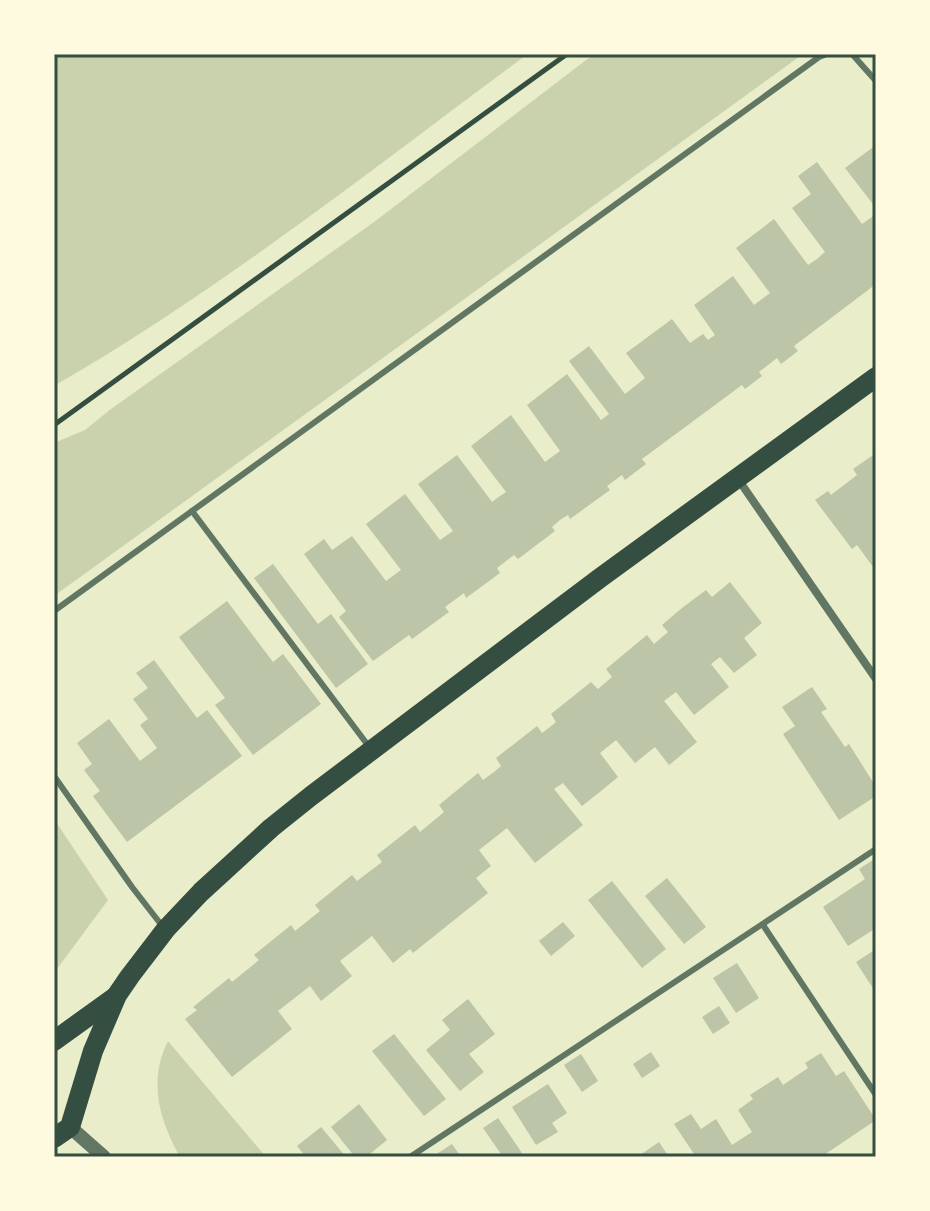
<svg xmlns="http://www.w3.org/2000/svg" width="930" height="1211" viewBox="0 0 930 1211" font-family="Quicksand,sans-serif">
<style>
.green{fill:#cad2ad}
.building{fill:#bcc5a7}
.lines{fill:none;stroke-linecap:round;stroke-linejoin:round}
.path{stroke:#344e41;stroke-width:5}
.service{stroke:#617663;stroke-width:6}
.minor{stroke:#617663;stroke-width:8}
.tertiary{stroke:#617663;stroke-width:14}
.primary{stroke:#344e41;stroke-width:20}
.neatline{fill:none;stroke:#344e41;stroke-width:3}
</style>
<rect width="100%" height="100%" fill="#e9edc9"/>
<g class="green">
<path d="M 54,54 L 528,54 C 373,168 221,290 54,386 Z"/>
<polygon points="594,54 803,54 54,596 54,443 85,430 111,409 374,222"/>
<polygon points="54,819 108,900 54,973"/>
<path d="M 168,1041 L 266,1157 L 180,1157 C 159,1120 148,1081 168,1041 Z"/>
</g>
<g class="building">
<polygon points="876,145 876,208 845,168"/>
<polygon points="817,162 862,224 876,214 876,284 794,346 798,351 781,364 777,358 759,372 762,376 745,389 742,385 642,459 646,464 625,480 622,475 607,486 610,490 570,519 568,515 560,520 552,527 555,531 518,559 514,555 497,568 500,573 485,584 466,598 464,593 445,607 449,612 412,639 409,635 373,661 339,617 346,611 304,554 324,539 332,550 352,536 386,581 401,570 366,524 405,494 440,540 453,531 418,484 457,455 492,502 500,496 506,492 471,446 511,415 545,462 560,451 527,405 567,374 601,420 609,414 569,361 589,346 625,394 645,378 626,353 672,319 690,343 703,334 708,340 715,335 694,305 733,276 754,305 770,293 736,248 774,219 808,265 817,259 825,252 792,208 811,194 798,176"/>
<polygon points="876,453 876,571 857,545 852,549 815,500 828,491 831,495 857,475 853,469"/>
<polygon points="273,564 318,624 331,614 368,664 336,688 254,578"/>
<polygon points="730,582 762,623 744,638 757,655 734,673 720,657 711,664 729,687 694,715 676,692 664,701 697,742 669,765 655,747 635,763 616,740 600,753 618,777 601,791 582,806 563,783 554,789 583,825 535,863 507,828 479,850 491,866 476,878 488,893 413,953 410,949 393,963 372,936 340,961 352,976 321,1001 310,986 278,1011 292,1029 232,1077 185,1019 197,1010 193,1007 229,978 232,982 259,960 254,955 291,925 295,931 320,911 315,905 352,875 357,881 382,862 377,855 415,825 420,832 444,812 439,805 478,773 483,780 494,772 501,766 496,758 537,726 542,733 550,727 556,722 551,714 591,682 598,689 612,677 606,669 647,635 654,644 668,632 662,625 682,608 706,590 712,597"/>
<polygon points="227,601 273,662 283,654 321,704 253,755 215,705 225,698 179,637"/>
<polygon points="154,660 197,718 207,710 242,756 127,842 93,796 100,791 84,770 92,764 77,743 109,719 140,761 157,748 140,725 148,719 133,699 148,688 136,673"/>
<polygon points="812,687 827,709 821,712 845,747 849,744 876,787 876,796 839,820 783,734 795,726 782,707"/>
<polygon points="876,858 876,928 848,946 823,907 865,879 859,869"/>
<polygon points="667,878 706,927 684,944 645,896"/>
<polygon points="612,881 666,949 642,968 588,900"/>
<polygon points="563,922 575,936 551,956 539,941"/>
<polygon points="876,949 876,993 856,962"/>
<polygon points="737,963 759,998 736,1013 713,978"/>
<polygon points="468,999 495,1034 469,1054 484,1072 460,1091 426,1050 450,1030 442,1020"/>
<polygon points="719,1006 730,1023 713,1034 702,1017"/>
<polygon points="394,1034 446,1099 424,1116 372,1051"/>
<polygon points="651,1052 660,1066 642,1078 633,1064"/>
<polygon points="821,1053 836,1076 844,1071 876,1120 821,1157 696,1157 674,1124 691,1114 701,1129 716,1119 732,1145 752,1132 738,1110 753,1099 750,1095 778,1077 783,1085 808,1068 805,1063"/>
<polygon points="581,1054 598,1081 582,1092 564,1065"/>
<polygon points="548,1084 567,1113 552,1123 558,1132 536,1145 512,1107"/>
<polygon points="359,1104 387,1140 366,1157 355,1157 331,1127"/>
<polygon points="498,1118 522,1153 516,1157 503,1157 483,1128"/>
<polygon points="321,1127 346,1157 306,1157 297,1146"/>
<polygon points="659,1142 669,1157 637,1157 643,1153"/>
<polygon points="452,1144 461,1157 432,1157"/>
</g>
<g class="lines">
<polyline class="path" points="54,425 567,54"/>
<g class="service">
<polyline points="852,54 876,81"/>
<polyline points="192,511 370,748"/>
<polyline points="54,611 819,57 827,54"/>
<polyline points="54,776 132,887 163,927"/>
<polyline points="763,925 876,1095"/>
<polyline points="410,1157 876,849"/>
</g>
<polyline class="minor" points="738,479 876,679"/>
<polyline class="tertiary" points="70,1127 104,1157"/>
<g class="primary">
<polyline points="54,1041 115,997"/>
<polyline points="54,1138 70,1127 93,1051 117,995 130,976 166,929 201,892 271,828 311,796 600,578 876,377"/>
</g>
</g>
<rect width="930" height="1211" fill="none" stroke="#fefae0" stroke-width="112"/>
<rect x="56" y="56" width="818" height="1099" class="neatline"/>
</svg>
